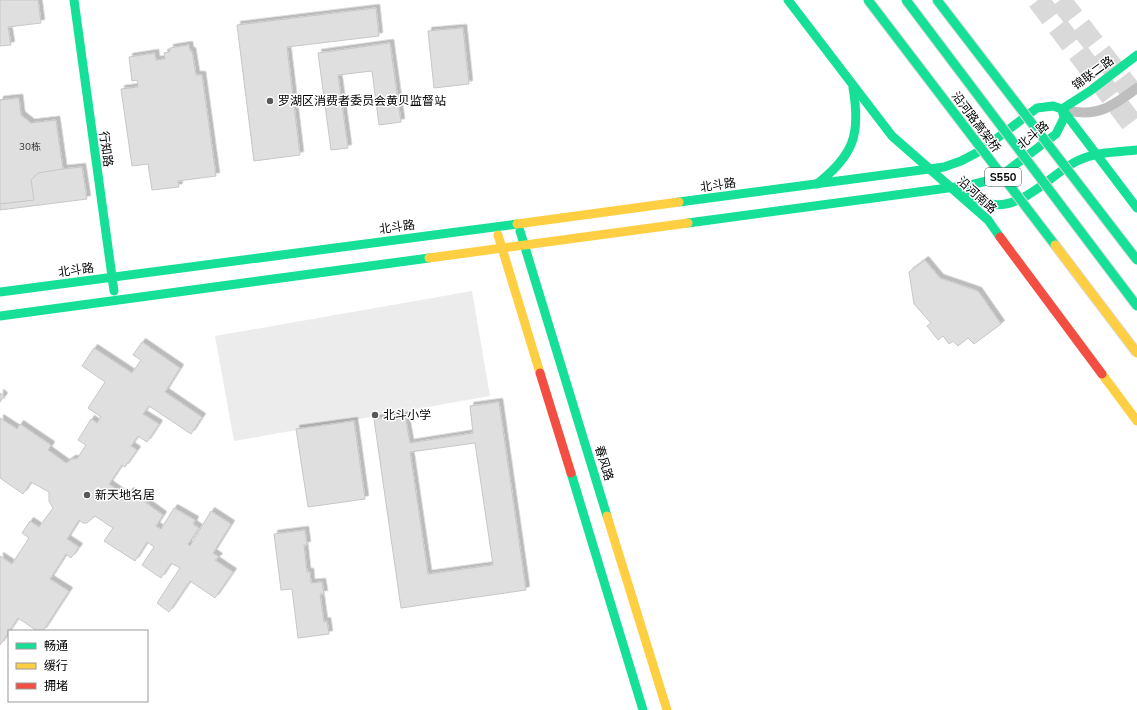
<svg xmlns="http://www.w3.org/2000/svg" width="1137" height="710" viewBox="0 0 1137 710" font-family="'Nunito Sans','Noto Sans SC',sans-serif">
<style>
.green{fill:#ececec}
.building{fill:#dfdfdf;stroke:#c7c7c7;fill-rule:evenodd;filter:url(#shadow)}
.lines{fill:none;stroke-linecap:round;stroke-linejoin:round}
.highway-tunnel{stroke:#d9d9d9;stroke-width:22;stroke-dasharray:22 11;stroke-linecap:butt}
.lane{stroke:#bebebe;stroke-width:10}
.fast{stroke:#16e098;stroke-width:9}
.slow{stroke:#ffcf43;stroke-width:9}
.jam{stroke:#f24e42;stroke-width:9}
.fast-bridge-casing{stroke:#dbdbdb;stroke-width:11;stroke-linecap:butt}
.slow-bridge-casing{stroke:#dbdbdb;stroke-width:11;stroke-linecap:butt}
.fast-bridge{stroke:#16e098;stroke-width:9}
.slow-bridge{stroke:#ffcf43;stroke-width:9}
.poi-dot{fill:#595959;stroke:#fff;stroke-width:1.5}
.labels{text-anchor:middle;stroke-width:3;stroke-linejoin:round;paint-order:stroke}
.number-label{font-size:10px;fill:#383838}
.shield{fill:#fff;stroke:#4c4c4c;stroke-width:1}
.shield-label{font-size:11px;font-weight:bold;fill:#000}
.street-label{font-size:12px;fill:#000;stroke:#fff}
.poi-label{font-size:12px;fill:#000;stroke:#fff;text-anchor:start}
</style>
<defs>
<filter id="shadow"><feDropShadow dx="3.5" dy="-3.5" stdDeviation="0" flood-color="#0004"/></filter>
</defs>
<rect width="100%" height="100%" fill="#fff"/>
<polygon class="green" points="472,291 490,396 234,441 215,336"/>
<g class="building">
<polygon points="0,0 38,0 41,23 8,27 11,45 0,46"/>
<polygon points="376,8 379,36 287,47 300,155 254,161 237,25"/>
<polygon points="463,28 469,84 434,88 428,31"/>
<polygon points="390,43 401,122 379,125 372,71 338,75 348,148 331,150 318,53"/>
<polygon points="189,45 190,51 192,51 196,75 202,75 216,176 178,181 179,187 152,190 148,164 132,166 121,89 138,87 137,80 132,81 129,57 155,53 156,60 165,59 164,53 170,52 170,48"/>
<polygon points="19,98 21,115 31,123 56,120 63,169 82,167 87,199 0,210 0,100"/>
<polygon points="19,98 21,115 31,123 56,120 63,169 38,173 31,180 34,200 0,204 0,100"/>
<polygon points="925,260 940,278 978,291 1001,324 974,344 968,338 958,346 953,341 949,344 943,336 938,340 927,326 931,323 914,304 909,272"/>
<polygon points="142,342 180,368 165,392 202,417 191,434 149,406 143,414 159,424 147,442 138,436 131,446 137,450 125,467 122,465 109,484 126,496 130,491 163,515 156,526 161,529 174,508 195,520 193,524 199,528 188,544 190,546 211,511 231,524 213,553 219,557 215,560 233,572 215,598 190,581 169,612 157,603 180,568 171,563 161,578 142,565 154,547 147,542 135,561 104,541 113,528 95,516 87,523 83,523 79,520 67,539 79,547 71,558 66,554 50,579 69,591 43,631 37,631 18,618 0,645 0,556 12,564 29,538 22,533 30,521 39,527 53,508 49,501 49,492 31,482 23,494 0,478 0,418 17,429 20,424 51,445 48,450 66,463 72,459 77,459 86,445 78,440 91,419 97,423 101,417 88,408 105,382 82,366 94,348 132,373 141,360 133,355"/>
<polygon points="0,393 4,396 0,402"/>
<path d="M 499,402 L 526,590 L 401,608 L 374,419 L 405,415 L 410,443 L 473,433 L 470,406 ZM 475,443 L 493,565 L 428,574 L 410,452 Z"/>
<polygon points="354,421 365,499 308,507 296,429"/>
<polygon points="305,530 307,545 304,545 307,572 310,572 311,583 322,582 324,594 320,594 324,622 327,621 329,634 298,638 292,589 281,590 274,534"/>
</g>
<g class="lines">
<g class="highway-tunnel">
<polyline points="1038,0 1137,130"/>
<polyline points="1060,0 1137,99"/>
</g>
<path class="lane" d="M 1066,110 C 1097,118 1113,106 1137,88"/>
<g class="fast">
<polyline points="74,0 114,291"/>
<polyline points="788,0 892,136 988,220 1000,237"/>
<polyline points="1062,109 1090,91 1137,55"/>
<polyline points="1062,109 1137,208"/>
<path d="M 817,184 C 854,155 861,134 853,88"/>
<path d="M 967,193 C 972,196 977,200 983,202 C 1018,216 1049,175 1077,161 C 1095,152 1117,152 1137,150"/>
<polyline points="679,202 944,167 961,161 980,151 1037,108 1053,106 1062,109"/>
<polyline points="688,223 970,185 987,181 1003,174 1056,134 1064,118 1062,109"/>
<polyline points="520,231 607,516"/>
<polyline points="0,292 517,224"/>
<polyline points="0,316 429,258"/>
<polyline points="571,473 643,710"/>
</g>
<g class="slow">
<polyline points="517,224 679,202"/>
<polyline points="498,235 540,373"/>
<polyline points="429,258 688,223"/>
<polyline points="1102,374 1137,421"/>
<polyline points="607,516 667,710"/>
</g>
<g class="jam">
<polyline points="1000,237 1102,374"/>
<polyline points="540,373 571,473"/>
</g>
<defs>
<g id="fast-bridge">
<polyline points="868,0 1055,245"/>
<polyline points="906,0 1137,306"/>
<polyline points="937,0 1137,260"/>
</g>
<polyline id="slow-bridge" points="1055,245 1137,353"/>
</defs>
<use href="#fast-bridge" class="fast-bridge-casing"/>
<use href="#slow-bridge" class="slow-bridge-casing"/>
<use href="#fast-bridge" class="fast-bridge"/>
<use href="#slow-bridge" class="slow-bridge"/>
</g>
<g class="poi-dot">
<circle cx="270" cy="101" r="4"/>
<circle cx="375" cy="415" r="4"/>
<circle cx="87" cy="495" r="4"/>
</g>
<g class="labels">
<g class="number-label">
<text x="30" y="150">30栋</text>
</g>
<rect class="shield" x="985" y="168" width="36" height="18" rx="3"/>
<g class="shield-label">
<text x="1003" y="181">S550</text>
</g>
<g class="street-label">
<text transform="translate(1093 73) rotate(-36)" y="4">锦联二路</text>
<text transform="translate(976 122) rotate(53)" y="4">沿河路高架桥</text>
<text transform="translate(1033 135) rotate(-39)" y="4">北斗路</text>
<text transform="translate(106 149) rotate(82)" y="4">行知路</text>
<text transform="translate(718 185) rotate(-8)" y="4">北斗路</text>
<text transform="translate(977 195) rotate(42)" y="4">沿河南路</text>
<text transform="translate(397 227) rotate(-8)" y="4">北斗路</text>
<text transform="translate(76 270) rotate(-8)" y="4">北斗路</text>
<text transform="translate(604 463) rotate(73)" y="4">春风路</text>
</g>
<g class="poi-label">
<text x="278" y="105">罗湖区消费者委员会黄贝监督站</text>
<text x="383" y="419">北斗小学</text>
<text x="95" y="499">新天地名居</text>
</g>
</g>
<rect x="8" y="630" width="140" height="72" fill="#ffffff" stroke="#999999"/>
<rect x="16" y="643" width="20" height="6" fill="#16e098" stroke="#999999"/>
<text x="44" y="650" font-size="12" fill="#000000">畅通</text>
<rect x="16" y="663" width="20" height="6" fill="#ffcf43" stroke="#999999"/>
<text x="44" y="670" font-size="12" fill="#000000">缓行</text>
<rect x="16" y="683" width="20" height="6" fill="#f24e42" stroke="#999999"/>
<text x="44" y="690" font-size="12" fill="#000000">拥堵</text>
</svg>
